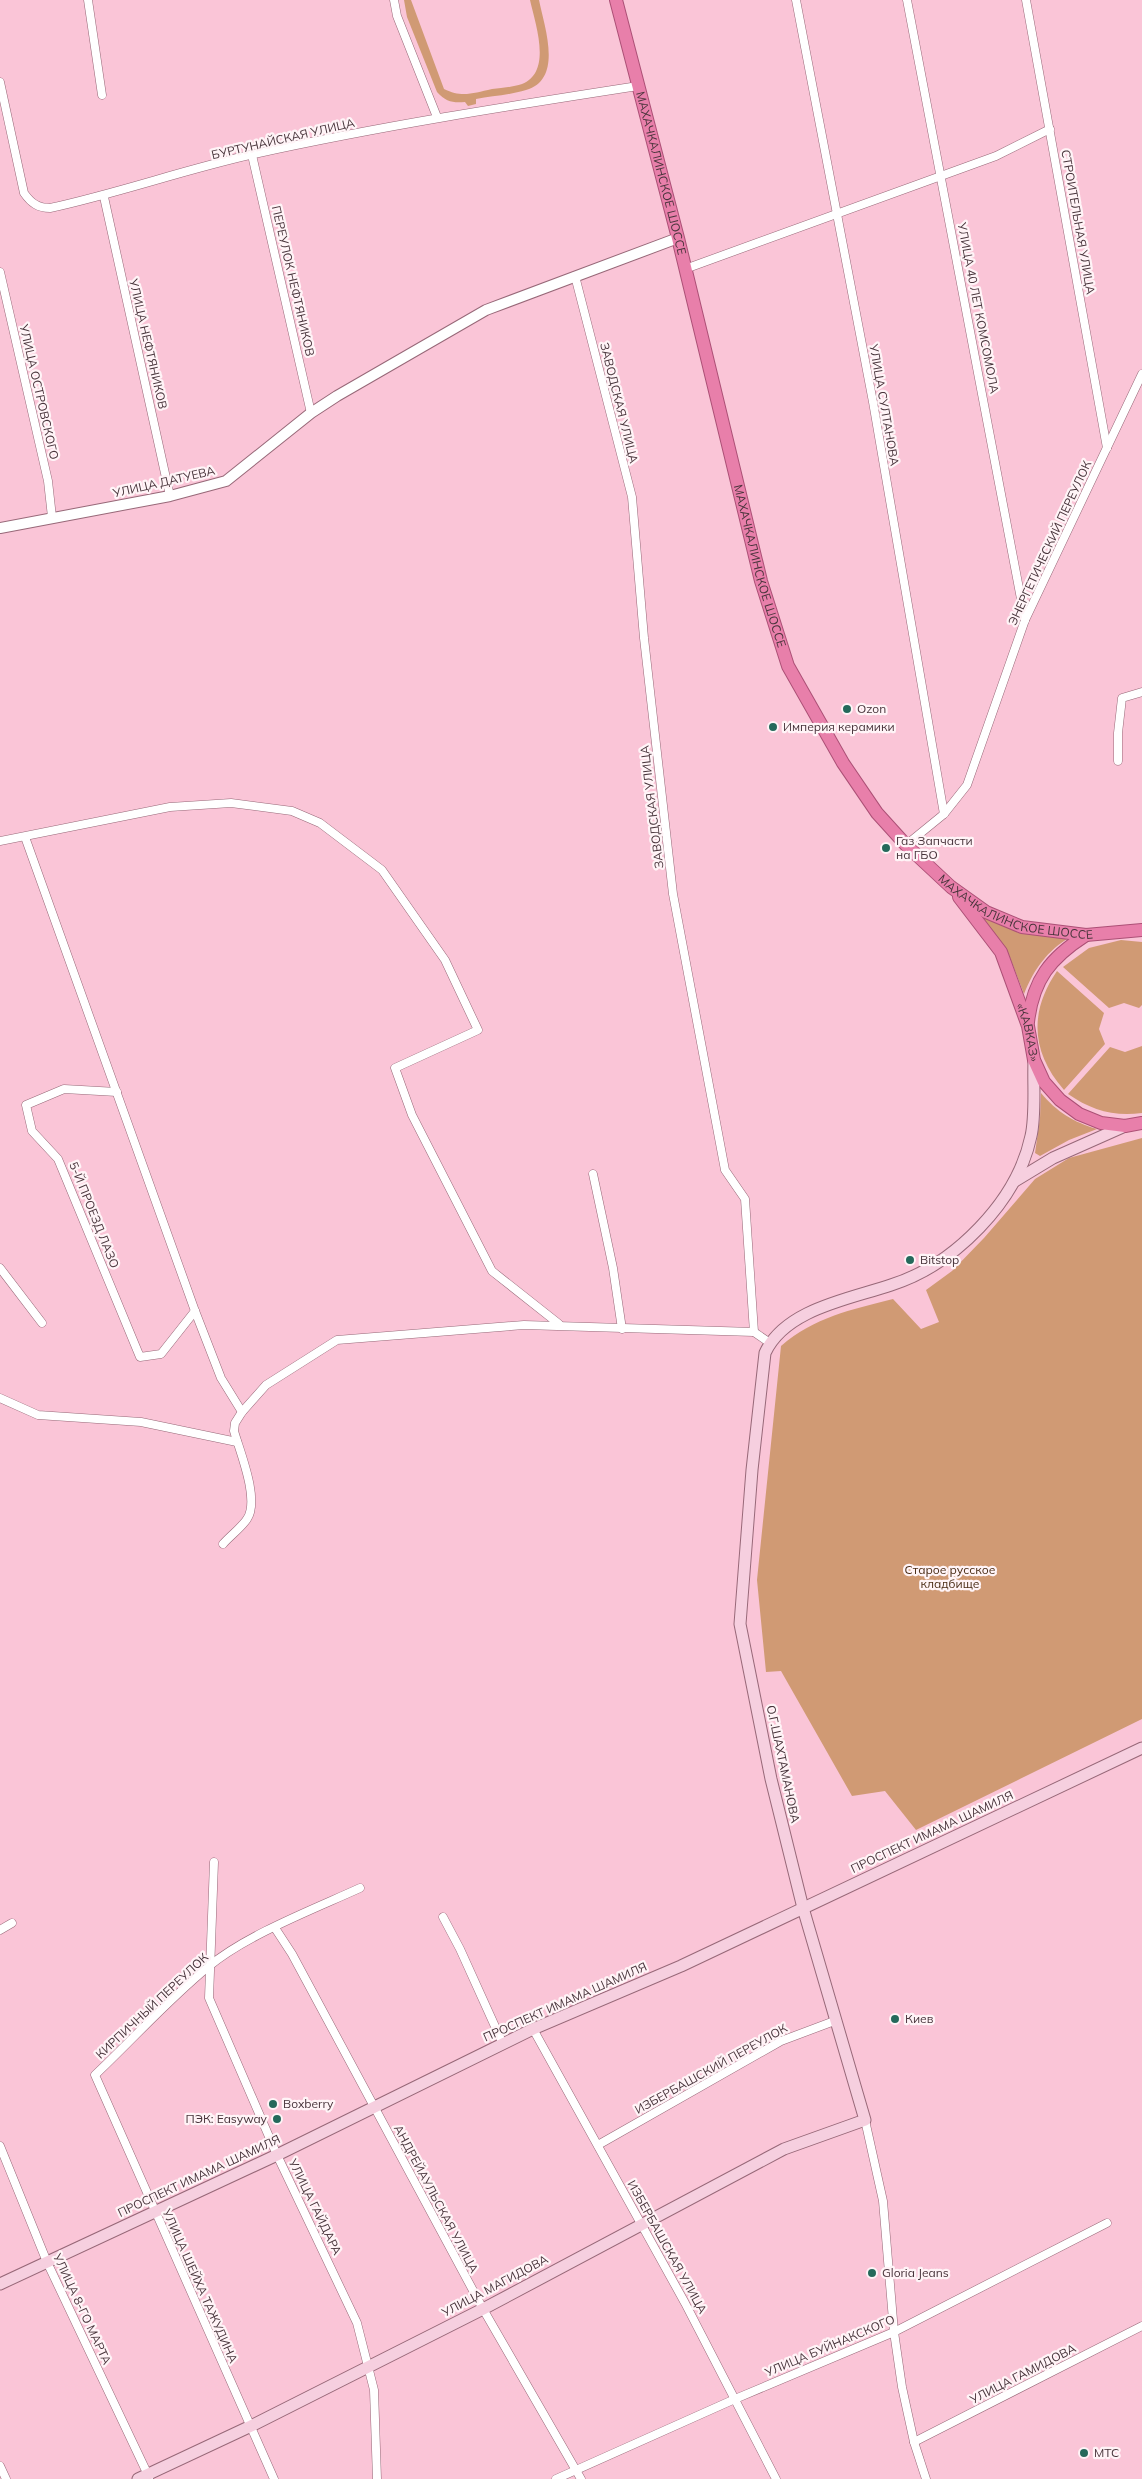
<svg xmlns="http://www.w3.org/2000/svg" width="1142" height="2479" viewBox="0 0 1142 2479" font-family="Mulish,sans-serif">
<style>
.green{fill:#d09a74}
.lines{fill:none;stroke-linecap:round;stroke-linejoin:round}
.minor-casing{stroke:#976878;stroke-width:9}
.tertiary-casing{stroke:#976878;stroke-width:12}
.secondary-casing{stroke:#976878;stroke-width:13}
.trunk-casing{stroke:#ac5076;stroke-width:14}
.minor{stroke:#fff;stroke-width:8}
.tertiary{stroke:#fff;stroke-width:10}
.secondary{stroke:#f6cfdf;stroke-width:11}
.trunk{stroke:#e87faa;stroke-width:12}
.poi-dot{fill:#25695b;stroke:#fff4f7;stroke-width:2}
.labels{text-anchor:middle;stroke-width:4.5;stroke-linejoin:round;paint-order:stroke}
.street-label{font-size:12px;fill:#48343b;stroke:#fff4f7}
.poi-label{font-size:12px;fill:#48343b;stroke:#fff4f7;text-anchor:start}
.park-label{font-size:12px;fill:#4a2c15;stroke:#fff4f7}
</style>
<rect width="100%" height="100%" fill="#fac5d7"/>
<g class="green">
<path d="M 404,0 L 411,0 L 444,89 C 462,98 473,93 492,89 C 502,88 513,87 522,84 C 553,72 535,23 530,0 L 539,0 C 544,26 564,79 526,90 C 510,95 492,96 476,99 L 476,104 L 468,106 L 465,102 C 453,103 446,102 437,92 L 407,17 Z"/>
<path d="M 982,917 L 1020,933 L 1070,937 C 1047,951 1034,969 1024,994 L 1007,950 Z"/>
<polygon points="1121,940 1142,942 1142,1005 1139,1008 1124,1003 1109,1008 1063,967 1089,948"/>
<path d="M 1057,971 L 1104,1013 L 1099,1029 L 1105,1044 L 1064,1090 C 1031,1052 1029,1012 1057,971 Z"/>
<path d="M 1142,1046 L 1142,1113 C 1114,1117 1091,1110 1068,1094 L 1110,1047 L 1125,1052 Z"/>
<path d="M 1041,1093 C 1057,1112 1073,1122 1097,1129 L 1069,1140 L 1040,1156 L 1035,1153 L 1040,1118 Z"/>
<path d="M 1142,1138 L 1142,1719 L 916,1830 L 885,1791 L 852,1796 L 781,1671 L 766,1672 L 757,1580 L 781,1346 C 815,1317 850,1310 893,1299 L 921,1329 L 939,1322 L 926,1290 L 952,1271 L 984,1238 L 1035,1179 L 1069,1158 Z"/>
</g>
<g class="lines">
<defs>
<g id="minor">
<polyline points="88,0 102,95"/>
<polyline points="394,0 397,16 437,117"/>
<polyline points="796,0 873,402 944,814"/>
<polyline points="907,0 1025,620"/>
<polyline points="1026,0 1107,448"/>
<path d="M 0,82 L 24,193 C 31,203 38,208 50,208 C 119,193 186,169 254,154 C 381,126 509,106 638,86"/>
<polyline points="252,155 311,413"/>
<polyline points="104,197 170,496"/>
<polyline points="685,269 996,156 1050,129"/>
<polyline points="0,272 48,481 52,517"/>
<polyline points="575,276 632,497 644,638 673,894 725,1170 745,1199 754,1332"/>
<polyline points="1118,761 1118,733 1122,698 1142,692"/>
<polyline points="25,837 195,1311 221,1378 242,1412"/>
<polyline points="0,841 170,807 231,803 292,811 320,823 382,870 445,960 478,1030 395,1068 412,1115 492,1271 559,1324"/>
<polyline points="906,845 944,814 967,785 1025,620 1142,374"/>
<polyline points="117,1092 64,1089 26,1105 32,1131 58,1159 140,1357 161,1354 195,1311"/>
<polyline points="593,1174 613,1268 622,1329"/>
<polyline points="0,1268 42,1323"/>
<polyline points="0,1398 38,1415 141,1422 237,1442"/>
<path d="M 223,1544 C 230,1536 241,1528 247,1519 C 260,1500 240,1452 234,1431 L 235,1423 L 242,1412 L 266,1385 L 337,1340 L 524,1325 L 754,1332 L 770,1343"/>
<polyline points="214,1862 209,1998 277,2155 357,2323 374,2390 377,2479"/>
<polyline points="443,1917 460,1949 503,2044"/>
<polyline points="275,1928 292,1954 483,2309 581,2479"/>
<polyline points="0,1930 12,1923"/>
<polyline points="533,2029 685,2303 776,2479"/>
<polyline points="865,2120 883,2201 894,2332 902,2387 914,2442 926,2479"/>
<polyline points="598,2145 781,2041 837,2020"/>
<polyline points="0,2146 47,2262 149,2477"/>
<polyline points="914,2442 1142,2326"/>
<polyline points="0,2466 6,2479"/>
<path d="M 274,2479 L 95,2075 C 133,2039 168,2000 208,1967 C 246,1935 314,1909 360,1888"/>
<polyline points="556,2479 735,2399 894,2332 1107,2223"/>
</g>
<polyline id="tertiary" points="0,528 170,496 226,481 311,413 337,396 486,310 678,238"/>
<g id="secondary">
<polyline points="1015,1181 1053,1158 1125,1126"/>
<polyline points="0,2284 277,2155 533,2029 681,1966 1142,1748"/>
<path d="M 138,2479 L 251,2426 L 483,2309 L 784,2149 L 865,2120 L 803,1908 L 771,1779 L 740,1624 L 752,1470 L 765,1353 C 785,1309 850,1299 891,1285 C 954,1265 1017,1202 1031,1136 C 1036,1115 1033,1083 1034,1060"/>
</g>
<g id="trunk">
<path id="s1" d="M 616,0 L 678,238 L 761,581 L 788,666 L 843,763 L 877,813 L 906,845 L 951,887 L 986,912 L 1022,927 L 1086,935 L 1142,930"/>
<path id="s2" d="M 959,897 L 1001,952 L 1028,1026 L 1034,1060 L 1044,1082 L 1060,1100 L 1079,1114 L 1101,1123 L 1125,1126 L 1142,1123"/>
<path d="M 1028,1022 C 1033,980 1050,958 1086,935"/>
</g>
</defs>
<use href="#minor" class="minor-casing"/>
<use href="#tertiary" class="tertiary-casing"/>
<use href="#secondary" class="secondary-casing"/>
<use href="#trunk" class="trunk-casing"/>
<use href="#minor" class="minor"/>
<use href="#tertiary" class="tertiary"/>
<use href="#secondary" class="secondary"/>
<use href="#trunk" class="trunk"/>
</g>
<g class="poi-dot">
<circle cx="847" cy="709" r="5"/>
<circle cx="773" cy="727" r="5"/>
<circle cx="886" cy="848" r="5"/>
<circle cx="910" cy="1260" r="5"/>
<circle cx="895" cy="2019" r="5"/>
<circle cx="273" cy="2104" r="5"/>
<circle cx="277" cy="2119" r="5"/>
<circle cx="872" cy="2273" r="5"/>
<circle cx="1084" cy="2453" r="5"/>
</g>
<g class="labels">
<g class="street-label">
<text transform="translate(283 139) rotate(-13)" y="4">БУРТУНАЙСКАЯ УЛИЦА</text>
<text dy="4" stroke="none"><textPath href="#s1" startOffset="179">МАХАЧКАЛИНСКОЕ ШОССЕ</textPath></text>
<text transform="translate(1078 222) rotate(80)" y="4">СТРОИТЕЛЬНАЯ УЛИЦА</text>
<text transform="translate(293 281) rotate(77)" y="4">ПЕРЕУЛОК НЕФТЯНИКОВ</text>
<text transform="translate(978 308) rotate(79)" y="4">УЛИЦА 40 ЛЕТ КОМСОМОЛА</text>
<text transform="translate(148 344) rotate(77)" y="4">УЛИЦА НЕФТЯНИКОВ</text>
<text transform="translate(39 392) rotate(77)" y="4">УЛИЦА ОСТРОВСКОГО</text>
<text transform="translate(619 403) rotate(76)" y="4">ЗАВОДСКАЯ УЛИЦА</text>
<text transform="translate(884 405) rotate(80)" y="4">УЛИЦА СУЛТАНОВА</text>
<text transform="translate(164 482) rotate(-13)" y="4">УЛИЦА ДАТУЕВА</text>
<text transform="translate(1050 543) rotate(-65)" y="4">ЭНЕРГЕТИЧЕСКИЙ ПЕРЕУЛОК</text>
<text dy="4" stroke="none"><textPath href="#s1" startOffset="584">МАХАЧКАЛИНСКОЕ ШОССЕ</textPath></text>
<text transform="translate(652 807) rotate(-97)" y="4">ЗАВОДСКАЯ УЛИЦА</text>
<text dy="4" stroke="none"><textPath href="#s1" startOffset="1034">МАХАЧКАЛИНСКОЕ ШОССЕ</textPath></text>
<text dy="4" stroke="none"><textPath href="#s2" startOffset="154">«КАВКАЗ»</textPath></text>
<text transform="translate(94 1215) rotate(68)" y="4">5-Й ПРОЕЗД ЛАЗО</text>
<text transform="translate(783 1764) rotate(78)" y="4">О.Г.ШАХТАМАНОВА</text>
<text transform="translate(932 1832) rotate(-25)" y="4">ПРОСПЕКТ ИМАМА ШАМИЛЯ</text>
<text transform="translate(565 2002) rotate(-24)" y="4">ПРОСПЕКТ ИМАМА ШАМИЛЯ</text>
<text transform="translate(152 2006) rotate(-43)" y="4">КИРПИЧНЫЙ ПЕРЕУЛОК</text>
<text transform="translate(711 2069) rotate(-29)" y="4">ИЗБЕРБАШСКИЙ ПЕРЕУЛОК</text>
<text transform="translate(199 2176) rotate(-25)" y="4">ПРОСПЕКТ ИМАМА ШАМИЛЯ</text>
<text transform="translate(436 2199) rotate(62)" y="4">АНДРЕЙАУЛЬСКАЯ УЛИЦА</text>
<text transform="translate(315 2207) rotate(64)" y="4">УЛИЦА ГАЙДАРА</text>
<text transform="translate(667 2247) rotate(61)" y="4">ИЗБЕРБАШСКАЯ УЛИЦА</text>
<text transform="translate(200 2286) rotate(66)" y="4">УЛИЦА ШЕЙХА ТАЖУДИНА</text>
<text transform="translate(495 2286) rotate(-28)" y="4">УЛИЦА МАГИДОВА</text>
<text transform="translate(82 2309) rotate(65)" y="4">УЛИЦА 8-ГО МАРТА</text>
<text transform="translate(830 2346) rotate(-23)" y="4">УЛИЦА БУЙНАКСКОГО</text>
<text transform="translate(1023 2374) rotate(-27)" y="4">УЛИЦА ГАМИДОВА</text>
</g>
<g class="poi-label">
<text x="857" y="713">Ozon</text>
<text x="783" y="731">Империя керамики</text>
<text x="896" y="845">Газ Запчасти<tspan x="896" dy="14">на ГБО</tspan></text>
<text x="920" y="1264">Bitstop</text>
<text x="905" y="2023">Киев</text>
<text x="283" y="2108">Boxberry</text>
<text x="267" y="2123" text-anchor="end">ПЭК: Easyway</text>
<text x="882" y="2277">Gloria Jeans</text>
<text x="1094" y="2457">МТС</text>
</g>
<g class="park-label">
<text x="950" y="1574">Старое русское<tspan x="950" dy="14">кладбище</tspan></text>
</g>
</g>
</svg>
